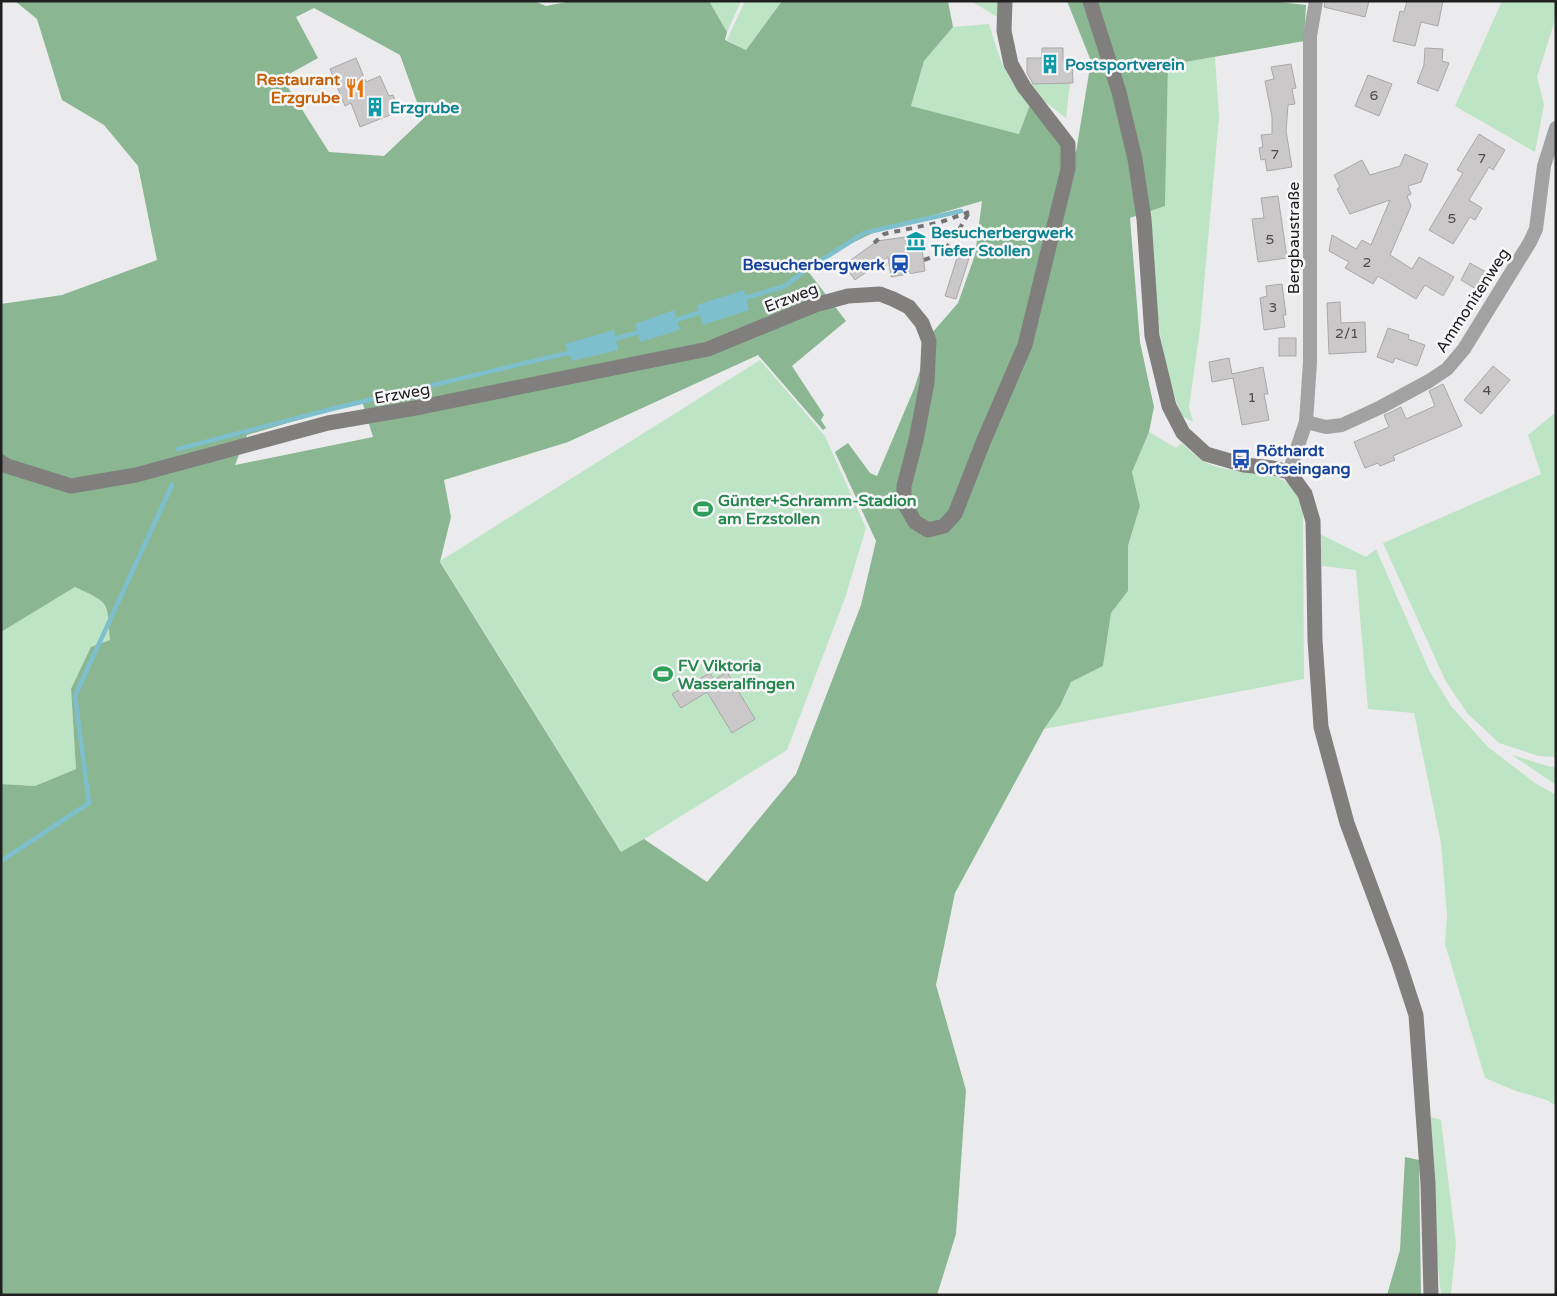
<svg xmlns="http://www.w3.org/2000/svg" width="1557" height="1296" viewBox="0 0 1557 1296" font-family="'Varela Round',sans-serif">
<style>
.green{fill:#bde4c4}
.forest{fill:#8ab792;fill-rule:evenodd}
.water{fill:#7ebfce}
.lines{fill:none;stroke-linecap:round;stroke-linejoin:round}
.stream{stroke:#7ebfce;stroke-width:4.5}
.building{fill:#cac8c8;stroke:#a9a8a7}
.street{stroke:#a3a2a2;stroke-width:14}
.secondary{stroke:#807f7e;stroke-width:15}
.rail{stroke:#737374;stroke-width:4;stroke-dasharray:6 6;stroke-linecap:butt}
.labels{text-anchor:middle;stroke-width:5;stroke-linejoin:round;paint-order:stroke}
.number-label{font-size:14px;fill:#4a4a4b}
.culture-label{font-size:16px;font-weight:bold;fill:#0d838f;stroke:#f8f8fa;text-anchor:start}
.food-label{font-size:16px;font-weight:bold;fill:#c56008;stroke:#f8f8fa;text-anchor:end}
.street-label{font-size:16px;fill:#202021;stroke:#f8f8fa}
.transit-label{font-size:16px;font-weight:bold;fill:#164399;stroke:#f8f8fa;text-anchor:end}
.leisure-label{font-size:16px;font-weight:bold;fill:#27864d;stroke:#f8f8fa;text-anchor:start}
</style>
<rect width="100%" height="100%" fill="#ebebed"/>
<g class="green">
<polygon points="709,1 741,1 727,32"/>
<polygon points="745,1 782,1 746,50 727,40"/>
<polygon points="971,1 998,1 997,17"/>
<polygon points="1502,1 1556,1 1556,17 1537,77 1544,105 1535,152 1455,106"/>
<path d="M 989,24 C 1000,58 1003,77 1031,102 L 1019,134 L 911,106 L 924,61 L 953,27 Z"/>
<path d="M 1215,57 L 1219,117 L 1200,329 L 1189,407 L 1193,422 L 1182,416 C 1155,351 1155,280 1150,211 L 1165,206 L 1168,64 Z"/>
<polygon points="1070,83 1066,118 1043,100 1031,84"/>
<polygon points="760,360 825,436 866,528 845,598 787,750 622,853 440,561"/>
<polygon points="1556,412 1556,757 1539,756 1499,743 1468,714 1446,682 1383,543 1541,474 1528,435"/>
<path d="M 1149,432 L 1176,448 L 1181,443 C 1190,450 1199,460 1209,464 C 1233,475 1271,467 1291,486 C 1297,492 1300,502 1303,510 L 1304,679 L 1044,729 L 1060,706 L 1071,682 L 1103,666 L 1111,613 L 1128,591 L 1128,546 L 1140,506 L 1132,472 Z"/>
<polygon points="1320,534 1366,557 1376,549 1429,670 1451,706 1488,747 1535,783 1556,795 1556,1106 1547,1100 1516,1091 1485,1078 1445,944 1447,915 1441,843 1414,713 1368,709 1356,570 1322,566"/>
<path d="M 75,587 C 111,604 107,602 110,640 L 71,689 L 76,769 L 35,786 L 1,784 L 1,632 Z"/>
<polygon points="1512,755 1551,767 1556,766 1556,785"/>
<polygon points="1431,1117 1441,1120 1456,1244 1451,1295 1441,1295 1436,1249"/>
</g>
<g class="forest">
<path d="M 15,1 L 534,1 L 546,6 L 572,1 L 709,1 L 727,32 L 725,40 L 746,50 L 782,1 L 948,1 L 953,27 L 924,61 L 911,106 L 1019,134 L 1031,102 L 1076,152 L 1091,61 L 1067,1 L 1269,1 L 1306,5 L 1304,41 L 1168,65 L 1165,206 L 1130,218 L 1140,342 L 1154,407 L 1149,432 L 1132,472 L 1140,506 L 1128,546 L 1128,591 L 1111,613 L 1103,666 L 1071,682 L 1060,706 L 1044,729 L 955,893 L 936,985 L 966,1090 L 956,1234 L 937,1295 L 1,1295 L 1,784 L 35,786 L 76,769 L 71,689 L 91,647 L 110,640 C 107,601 111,604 75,587 L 1,632 L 1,304 L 62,295 L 157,260 L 138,166 L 104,125 L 62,100 L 37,19 ZM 314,8 L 400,55 L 423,119 L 384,156 L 329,152 L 282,78 L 318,58 L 296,17 ZM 982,201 L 975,255 L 958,303 L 932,333 L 914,389 L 877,476 L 870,473 L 848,443 L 835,452 L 876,541 L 861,605 L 796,774 L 707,882 L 644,839 L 621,852 L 440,562 L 451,517 L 444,480 L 568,442 L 758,355 L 823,430 L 826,428 L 821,420 L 824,415 L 792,366 L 846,321 L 804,266 L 873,233 ZM 362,401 L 373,437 L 235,465 L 247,435 Z"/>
<polygon points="1405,1157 1419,1160 1421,1295 1387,1295 1400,1250"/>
</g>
<g class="water">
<polygon points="744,290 749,310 703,325 697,305"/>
<polygon points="674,310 680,330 640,342 635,324"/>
<polygon points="614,330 618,350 572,361 565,344"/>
</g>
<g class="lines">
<g class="stream">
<polyline points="814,265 864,233 961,211"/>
<polyline points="742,299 785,286 802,273"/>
<polyline points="673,321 704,311"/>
<polyline points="611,340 642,331"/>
<polyline points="178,449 336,408 572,352"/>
<polyline points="1,861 89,803 75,696 172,485"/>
</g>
</g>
<g class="building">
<polygon points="1325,1 1369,1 1365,17 1324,7"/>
<polygon points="1407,1 1443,1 1438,26 1421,22 1415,46 1393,41 1400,11 1404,12"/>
<polygon points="1042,48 1063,48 1063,60 1072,59 1073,83 1033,84 1027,73 1027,58 1042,58"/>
<polygon points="1425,48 1443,49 1442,61 1449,63 1438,91 1417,83 1424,65"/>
<polygon points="356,58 366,82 380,76 389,96 393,95 400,111 360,127 351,103 345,106 330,69"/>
<polygon points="1291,64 1296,88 1292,89 1295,104 1288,105 1286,131 1292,167 1267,171 1265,159 1261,160 1259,148 1263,147 1261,135 1272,134 1272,117 1265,81 1274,79 1271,67"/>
<polygon points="1368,75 1392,84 1379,116 1355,106"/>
<polygon points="1479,134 1505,150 1493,170 1489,167 1469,200 1482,208 1475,220 1470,217 1453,244 1429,230 1463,173 1457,170"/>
<polygon points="1405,154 1428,164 1421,182 1408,186 1411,194 1407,196 1411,206 1390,255 1412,269 1419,257 1454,277 1443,296 1425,285 1416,299 1378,276 1373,284 1345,268 1349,262 1329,251 1332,235 1356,249 1362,240 1371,245 1390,200 1350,214 1337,189 1340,187 1334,175 1362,160 1370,175 1400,166"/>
<polygon points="1278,196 1287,258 1258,262 1252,219 1264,218 1261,198"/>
<polygon points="920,235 925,271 891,277 888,257 855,280 844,265 877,241"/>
<polygon points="960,248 971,252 956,299 945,296"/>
<polygon points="1470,263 1486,272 1476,289 1461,280"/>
<polygon points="1282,284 1286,315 1283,315 1285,327 1264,330 1260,298 1267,296 1266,286"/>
<polygon points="1340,302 1341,323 1365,322 1366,352 1329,354 1327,303"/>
<polygon points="1388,328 1409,335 1408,339 1425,345 1417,366 1395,358 1393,363 1377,357"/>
<rect x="1279" y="338" width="17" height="18"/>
<polygon points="1229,358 1232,374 1263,367 1268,394 1264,394 1269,420 1242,425 1233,378 1212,382 1209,362"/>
<polygon points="1493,366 1510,380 1481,414 1464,400"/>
<polygon points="1443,384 1462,426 1393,456 1395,460 1380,466 1378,463 1365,468 1354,442 1389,427 1384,415 1389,413 1401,407 1406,419 1435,406 1429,391"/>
<polygon points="727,672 755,719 732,733 707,692 681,708 672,694 710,673 714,680"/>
</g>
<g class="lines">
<g class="street">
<polyline points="1306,422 1326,427 1342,425 1381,407 1429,381 1447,369 1464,349 1530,242 1536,229 1544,166 1556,128"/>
<polyline points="1289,472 1306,422 1310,362 1310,36 1316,1"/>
</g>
<g class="secondary">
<polyline points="1090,1 1119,92 1135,159 1144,219 1152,336 1169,406 1183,433 1206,454 1244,465 1273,468 1289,472 1305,494 1313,521 1315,640 1321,727 1347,823 1399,963 1416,1015 1428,1184 1431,1295"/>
<polyline points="1,462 7,466 71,486 136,475 328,423 421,407 708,349 815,305 848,296 880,294 893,299 909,307 922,323 929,341 927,383 916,440 904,486 904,503 915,522 928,530 944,526 955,514 984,440 1025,345 1068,169 1068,144 1024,87 1011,64 1004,31 1005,1"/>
</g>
<g class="rail">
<polyline points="874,243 884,234 941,222 969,212"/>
<path d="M 924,260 C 951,252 956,233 970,211"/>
<polyline points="881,262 889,266"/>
</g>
</g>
<defs>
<symbol id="building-bare" viewBox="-9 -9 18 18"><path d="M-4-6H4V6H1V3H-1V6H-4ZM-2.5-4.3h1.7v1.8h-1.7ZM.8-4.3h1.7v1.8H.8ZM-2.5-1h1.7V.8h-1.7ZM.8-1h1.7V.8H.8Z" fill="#0f9aa8" stroke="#f8f8fa" stroke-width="2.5" paint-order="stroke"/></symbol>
<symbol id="restaurant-bare" viewBox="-9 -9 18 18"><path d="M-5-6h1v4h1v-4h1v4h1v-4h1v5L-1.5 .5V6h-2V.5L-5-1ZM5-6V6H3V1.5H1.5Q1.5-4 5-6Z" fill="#e8710a" stroke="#f8f8fa" stroke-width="2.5" paint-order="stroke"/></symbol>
<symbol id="museum-bare" viewBox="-9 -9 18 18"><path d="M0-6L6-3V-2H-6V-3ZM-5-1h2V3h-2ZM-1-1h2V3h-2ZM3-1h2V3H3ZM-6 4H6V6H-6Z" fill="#0f9aa8" stroke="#f8f8fa" stroke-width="2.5" paint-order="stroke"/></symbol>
<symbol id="station-bare" viewBox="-9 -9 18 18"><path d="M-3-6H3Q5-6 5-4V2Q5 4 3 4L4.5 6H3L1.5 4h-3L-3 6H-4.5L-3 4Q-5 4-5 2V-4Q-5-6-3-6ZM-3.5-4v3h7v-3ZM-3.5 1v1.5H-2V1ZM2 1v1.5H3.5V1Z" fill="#1a4fb4" stroke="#f8f8fa" stroke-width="2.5" paint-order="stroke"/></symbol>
<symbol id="bus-bare" viewBox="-9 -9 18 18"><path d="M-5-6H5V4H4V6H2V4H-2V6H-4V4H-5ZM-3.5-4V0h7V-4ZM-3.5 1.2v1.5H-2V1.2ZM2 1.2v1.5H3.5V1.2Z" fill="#1a4fb4" stroke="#f8f8fa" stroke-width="2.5" paint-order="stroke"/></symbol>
<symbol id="stadium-bare" viewBox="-9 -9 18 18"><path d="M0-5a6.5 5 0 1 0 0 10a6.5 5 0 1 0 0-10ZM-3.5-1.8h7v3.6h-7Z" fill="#2e9e5b" stroke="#f8f8fa" stroke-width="2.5" paint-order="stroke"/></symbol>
</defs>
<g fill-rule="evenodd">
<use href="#building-bare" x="1036" y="50" width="28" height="28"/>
<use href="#restaurant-bare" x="341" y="74" width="28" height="28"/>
<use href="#building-bare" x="361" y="93" width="28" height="28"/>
<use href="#museum-bare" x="902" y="227" width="28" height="28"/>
<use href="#station-bare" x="886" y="250" width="28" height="28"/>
<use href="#bus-bare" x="1227" y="445" width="28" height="28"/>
<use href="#stadium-bare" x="689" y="495" width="28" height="28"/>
<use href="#stadium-bare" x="649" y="660" width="28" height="28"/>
</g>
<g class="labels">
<g class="number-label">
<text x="1374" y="100">6</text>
<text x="1275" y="159">7</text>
<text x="1482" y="163">7</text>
<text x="1452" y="223">5</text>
<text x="1270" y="244">5</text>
<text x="1367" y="267">2</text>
<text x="1273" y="312">3</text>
<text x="1347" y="338">2/1</text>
<text x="1487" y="395">4</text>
<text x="1252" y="402">1</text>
</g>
<g class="culture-label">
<text x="1065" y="70">Postsportverein</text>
<text x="390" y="113">Erzgrube</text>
<text x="931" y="238">Besucherbergwerk<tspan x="931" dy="18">Tiefer Stollen</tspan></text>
</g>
<g class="food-label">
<text x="340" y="85">Restaurant<tspan x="340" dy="18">Erzgrube</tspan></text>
</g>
<g class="street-label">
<text transform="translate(1293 238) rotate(-90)" y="6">Bergbaustraße</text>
<text transform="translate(791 297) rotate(-21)" y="6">Erzweg</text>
<text transform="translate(1472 300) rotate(-57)" y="6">Ammonitenweg</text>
<text transform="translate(402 393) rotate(-10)" y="6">Erzweg</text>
</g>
<g class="transit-label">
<text x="885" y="270">Besucherbergwerk</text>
<text x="1256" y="456" text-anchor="start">Röthardt<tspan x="1256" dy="18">Ortseingang</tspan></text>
</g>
<g class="leisure-label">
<text x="718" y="506">Günter+Schramm-Stadion<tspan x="718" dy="18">am Erzstollen</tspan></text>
<text x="678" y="671">FV Viktoria<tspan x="678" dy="18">Wasseralfingen</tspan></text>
</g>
</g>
<rect width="1557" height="1296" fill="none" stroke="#202021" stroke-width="5"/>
</svg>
